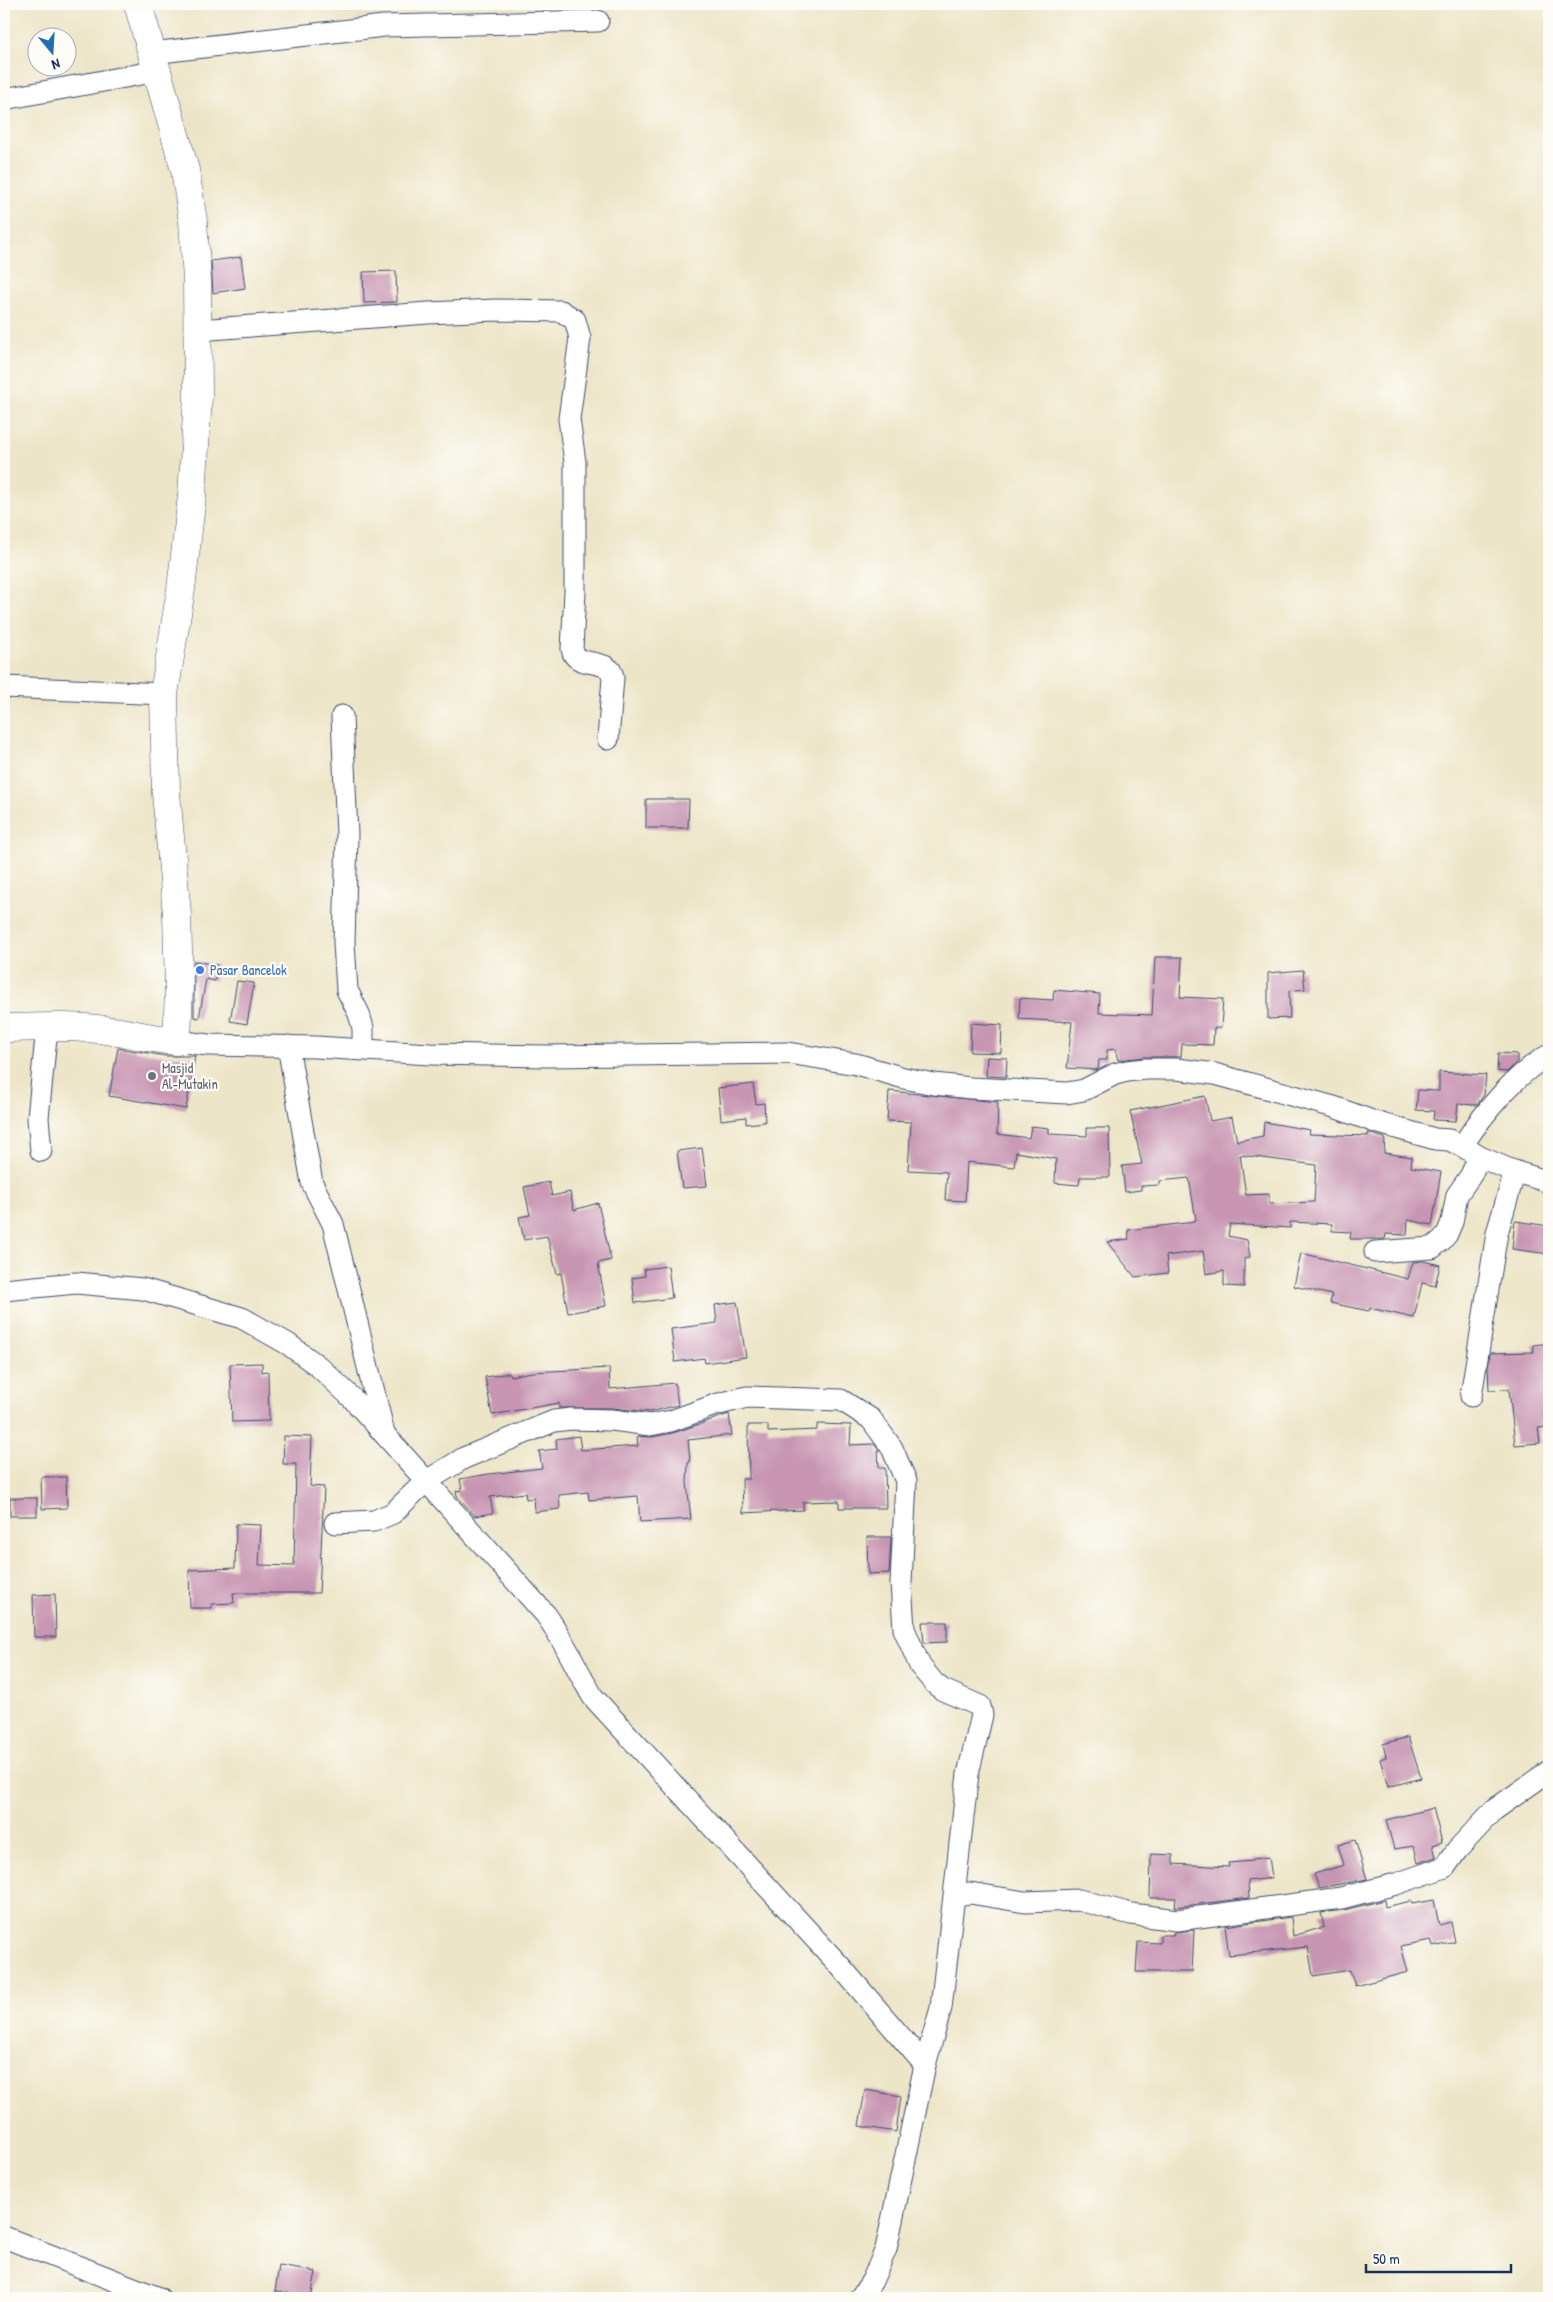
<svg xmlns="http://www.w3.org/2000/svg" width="1553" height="2302" viewBox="0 0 1553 2302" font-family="'Patrick Hand',sans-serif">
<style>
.building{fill:#c896b3;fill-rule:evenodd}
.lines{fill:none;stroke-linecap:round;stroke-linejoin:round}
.street-casing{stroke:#3a4a6e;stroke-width:23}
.secondary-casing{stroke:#3a4a6e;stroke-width:29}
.street{stroke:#fff;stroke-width:21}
.secondary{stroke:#fff;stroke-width:28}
.shop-dot{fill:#3f7fe0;stroke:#fdfcf7;stroke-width:2}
.worship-dot{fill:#6b7280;stroke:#fdfcf7;stroke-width:2}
.labels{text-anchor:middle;stroke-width:4.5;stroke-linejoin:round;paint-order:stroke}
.shop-label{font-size:14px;fill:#366cbe;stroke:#fdfcf7;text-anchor:start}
.worship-label{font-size:14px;fill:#5b616d;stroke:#fdfcf7;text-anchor:start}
</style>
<rect width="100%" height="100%" fill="#fdfcf7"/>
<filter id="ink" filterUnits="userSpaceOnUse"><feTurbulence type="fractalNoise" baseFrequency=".02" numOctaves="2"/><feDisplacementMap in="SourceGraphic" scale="10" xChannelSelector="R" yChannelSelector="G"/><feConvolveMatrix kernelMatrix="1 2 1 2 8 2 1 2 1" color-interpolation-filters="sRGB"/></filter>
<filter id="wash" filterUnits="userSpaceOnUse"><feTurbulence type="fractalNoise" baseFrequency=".0096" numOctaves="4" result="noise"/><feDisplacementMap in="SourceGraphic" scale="20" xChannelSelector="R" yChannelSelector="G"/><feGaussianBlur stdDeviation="1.12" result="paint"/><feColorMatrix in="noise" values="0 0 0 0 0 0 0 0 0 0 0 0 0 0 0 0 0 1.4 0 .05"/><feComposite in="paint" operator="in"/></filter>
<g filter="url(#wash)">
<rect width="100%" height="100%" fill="#ede5c7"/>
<g id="blocks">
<g class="building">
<polygon points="241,257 245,288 213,293 211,261"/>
<polygon points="396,271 397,302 364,303 363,272"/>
<polygon points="646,799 689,799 688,828 646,828"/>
<polygon points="1155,957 1182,957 1180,997 1223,999 1221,1028 1214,1028 1213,1045 1182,1044 1181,1057 1144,1057 1118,1060 1115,1049 1107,1050 1107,1060 1099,1060 1098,1069 1095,1070 1067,1068 1072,1022 1019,1019 1020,998 1053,1000 1054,990 1100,994 1099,1013 1152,1015"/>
<polygon points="194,961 217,965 215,981 206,979 199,1018 194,1017"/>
<polygon points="1303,970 1305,989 1289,991 1290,1018 1268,1019 1268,973"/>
<polygon points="237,981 254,983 247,1024 230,1021"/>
<polygon points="971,1023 1002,1025 1001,1053 970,1052"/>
<polygon points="118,1048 166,1056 195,1056 186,1109 109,1096"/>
<polygon points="1498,1053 1517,1054 1517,1062 1507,1072 1497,1071"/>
<polygon points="987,1057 1007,1058 1006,1077 986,1076"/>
<polygon points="1439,1072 1486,1075 1484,1095 1477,1105 1458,1104 1456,1121 1433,1120 1434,1111 1416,1110 1418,1090 1439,1091"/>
<polygon points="753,1084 756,1104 764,1103 765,1122 746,1124 746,1117 721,1120 718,1088"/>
<polygon points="889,1091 998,1102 997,1134 1029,1138 1031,1126 1049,1128 1049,1134 1087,1136 1087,1128 1109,1128 1110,1177 1080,1177 1079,1185 1055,1183 1056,1159 1016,1152 1014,1167 967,1162 965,1201 945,1200 947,1172 908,1170 911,1122 887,1121"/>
<path d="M 1205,1096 L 1210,1121 L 1232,1117 L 1237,1141 L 1263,1136 L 1264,1122 L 1310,1130 L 1309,1134 L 1368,1136 L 1368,1133 L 1385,1138 L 1384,1153 L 1412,1157 L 1411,1167 L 1441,1172 L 1432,1225 L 1408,1220 L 1407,1235 L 1386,1234 L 1385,1239 L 1350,1239 L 1351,1232 L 1332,1231 L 1332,1224 L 1290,1222 L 1290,1228 L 1230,1224 L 1228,1236 L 1247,1240 L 1250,1257 L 1244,1259 L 1244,1287 L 1224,1286 L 1224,1271 L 1206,1274 L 1203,1251 L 1166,1256 L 1168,1273 L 1135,1277 L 1107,1242 L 1129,1239 L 1128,1230 L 1186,1223 L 1196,1220 L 1189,1178 L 1160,1181 L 1160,1185 L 1141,1186 L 1141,1190 L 1125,1192 L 1122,1166 L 1142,1164 L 1130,1111 ZM 1240,1155 L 1316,1165 L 1314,1202 L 1269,1204 L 1269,1194 L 1246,1195 Z"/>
<polygon points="702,1148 707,1186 682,1188 677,1151"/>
<polygon points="549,1182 552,1196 570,1192 574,1210 598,1203 611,1260 598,1263 606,1306 568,1313 561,1273 557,1274 547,1236 524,1240 519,1217 530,1215 524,1187"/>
<polygon points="1515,1221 1549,1226 1549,1254 1512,1249"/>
<polygon points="1301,1253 1408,1279 1413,1262 1423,1261 1440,1265 1435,1286 1422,1283 1414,1318 1370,1308 1369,1311 1330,1303 1332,1295 1294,1286"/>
<polygon points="668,1266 672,1298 635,1303 632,1278 645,1276 644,1269"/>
<polygon points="737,1302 746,1357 705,1363 704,1358 675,1362 671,1329 717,1323 715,1305"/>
<polygon points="1549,1343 1549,1427 1538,1428 1540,1443 1515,1445 1509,1389 1489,1390 1488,1367 1490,1353 1534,1352 1533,1345"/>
<polygon points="262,1363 262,1372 268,1371 269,1421 232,1422 230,1364"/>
<polygon points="609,1368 610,1389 675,1383 678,1405 650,1412 612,1408 559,1408 559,1403 492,1415 485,1377 510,1373 511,1376 532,1372"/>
<polygon points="729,1414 732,1435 688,1440 690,1462 688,1463 687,1483 691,1519 640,1522 638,1496 589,1500 588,1492 559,1495 560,1509 535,1512 534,1498 526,1499 525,1493 490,1497 493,1513 475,1516 457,1496 456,1491 462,1490 460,1479 489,1474 542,1468 539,1451 557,1449 556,1439 579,1436 581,1450 638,1446 637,1436 652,1437 673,1433"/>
<polygon points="817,1424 851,1425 850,1445 874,1444 878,1449 879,1468 885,1468 886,1508 839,1508 839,1501 803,1502 803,1510 743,1513 742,1479 749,1479 748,1425 768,1425 768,1432 817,1430"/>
<polygon points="284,1436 312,1437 310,1486 324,1487 319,1593 233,1593 234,1603 212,1604 212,1608 190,1608 189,1570 235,1568 236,1524 261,1525 259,1565 294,1566 296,1464 283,1464"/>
<polygon points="41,1477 66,1477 67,1508 42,1509"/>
<rect x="10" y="1498" width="27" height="18"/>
<polygon points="867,1537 891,1537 889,1573 868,1574"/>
<polygon points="55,1594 56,1637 34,1637 33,1595"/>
<polygon points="922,1622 947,1622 947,1642 924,1643"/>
<polygon points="1408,1737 1421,1778 1388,1787 1380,1759 1386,1757 1383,1744"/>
<polygon points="1433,1808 1442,1842 1433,1845 1436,1857 1418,1863 1414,1846 1394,1849 1386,1820"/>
<polygon points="1355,1840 1367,1879 1319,1888 1314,1874 1344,1865 1338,1845"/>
<polygon points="1151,1854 1173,1855 1173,1864 1229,1867 1228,1863 1253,1861 1253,1859 1269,1857 1272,1878 1248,1881 1249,1898 1175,1907 1176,1898 1150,1898"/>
<polygon points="1384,1900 1385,1907 1411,1901 1412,1904 1434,1900 1439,1925 1451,1922 1455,1942 1433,1947 1431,1940 1401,1946 1408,1972 1355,1986 1350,1970 1313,1976 1308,1947 1229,1955 1225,1926 1291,1917 1293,1936 1324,1927 1321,1913 1344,1910"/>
<polygon points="1194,1930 1192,1972 1136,1972 1138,1942 1160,1943 1160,1935 1173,1935 1174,1932"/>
<polygon points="865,2090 901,2096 896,2132 859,2126"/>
<polygon points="279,2266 316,2272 311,2297 275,2291"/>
</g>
</g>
</g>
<g filter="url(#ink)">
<use href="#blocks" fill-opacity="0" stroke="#3a4a6e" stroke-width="1"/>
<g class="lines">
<defs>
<g id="street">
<polyline points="152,53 384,26 598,21"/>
<polyline points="4,99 158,71"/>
<path d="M 198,330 L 428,313 L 496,310 L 561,311 L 575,320 L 580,338 L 569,419 L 575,462 L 575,592 L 572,649 C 575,670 612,656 613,678 L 608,739"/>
<polyline points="4,687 164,694"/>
<polyline points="342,716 347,835 344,943 347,990 359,1014 363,1028 363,1049"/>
<polyline points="177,1041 208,1045 316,1047 430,1054 547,1056 788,1053 856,1064 904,1078 934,1084 971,1088 1067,1093 1084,1090 1115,1074 1127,1071 1145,1069 1177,1069 1215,1074 1334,1107 1375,1122 1435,1139 1449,1140 1462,1146 1480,1157 1513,1171 1549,1182"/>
<polyline points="288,1046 312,1183 333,1224 384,1433"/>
<path d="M 1462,1146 C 1483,1114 1516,1073 1549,1055"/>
<polyline points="41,1151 38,1118 47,1027"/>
<polyline points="1375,1252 1432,1248 1442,1240 1447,1234 1452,1222 1457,1195 1471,1175 1479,1157"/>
<path d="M 4,1290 L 76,1283 L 143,1289 L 242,1318 L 288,1344 L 318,1366 L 352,1398 L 546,1615 C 564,1640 577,1670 593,1697 L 841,1967 L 925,2065"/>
<polyline points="1471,1396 1497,1233 1515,1171"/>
<polyline points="335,1523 374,1521 393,1513 425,1482 464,1458 554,1421 571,1419 612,1420 650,1425 671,1421 715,1405 747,1397 841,1400 871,1419 892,1448 906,1481 901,1583 904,1629 920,1666 935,1684 943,1690 980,1706 982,1715 968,1774 941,2008 925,2065 886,2249 872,2281 860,2298"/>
<polyline points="955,1895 970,1893 1025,1902 1079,1900 1131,1914 1177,1920 1341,1898 1396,1884 1445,1867 1457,1850 1494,1810 1549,1771"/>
<polyline points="4,2237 159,2298"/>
</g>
<path id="secondary" d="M 4,1028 C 40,1027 76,1025 112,1031 C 135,1034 153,1039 177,1041 L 179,987 L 177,914 L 166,793 L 164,694 L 181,589 L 192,496 L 198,396 L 197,280 L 193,221 L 185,170 L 138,4"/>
</defs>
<use href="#street" class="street-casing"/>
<use href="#secondary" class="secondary-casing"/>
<use href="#street" class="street"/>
<use href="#secondary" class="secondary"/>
</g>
</g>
<circle class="shop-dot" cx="200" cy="970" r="5"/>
<circle class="worship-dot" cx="152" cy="1076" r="5"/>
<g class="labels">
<g class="shop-label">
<text x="210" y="975">Pasar Bancelok</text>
</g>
<g class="worship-label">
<text x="162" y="1073">Masjid<tspan x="162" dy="16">Al-Mutakin</tspan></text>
</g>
</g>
<rect width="1553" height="2302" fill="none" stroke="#fdfcf7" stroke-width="20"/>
<g transform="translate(52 52) rotate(162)"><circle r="24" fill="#fdfcf7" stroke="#a3aaba"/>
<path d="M0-4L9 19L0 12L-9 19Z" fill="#1f6fb2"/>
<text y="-8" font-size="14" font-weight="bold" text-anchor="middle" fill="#1b2f5e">N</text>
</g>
<path d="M1366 2264v8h145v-8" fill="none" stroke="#1b2f5e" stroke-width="2.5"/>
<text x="1373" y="2264" font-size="15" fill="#1b2f5e" stroke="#fdfcf7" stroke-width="4" paint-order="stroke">50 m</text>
</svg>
